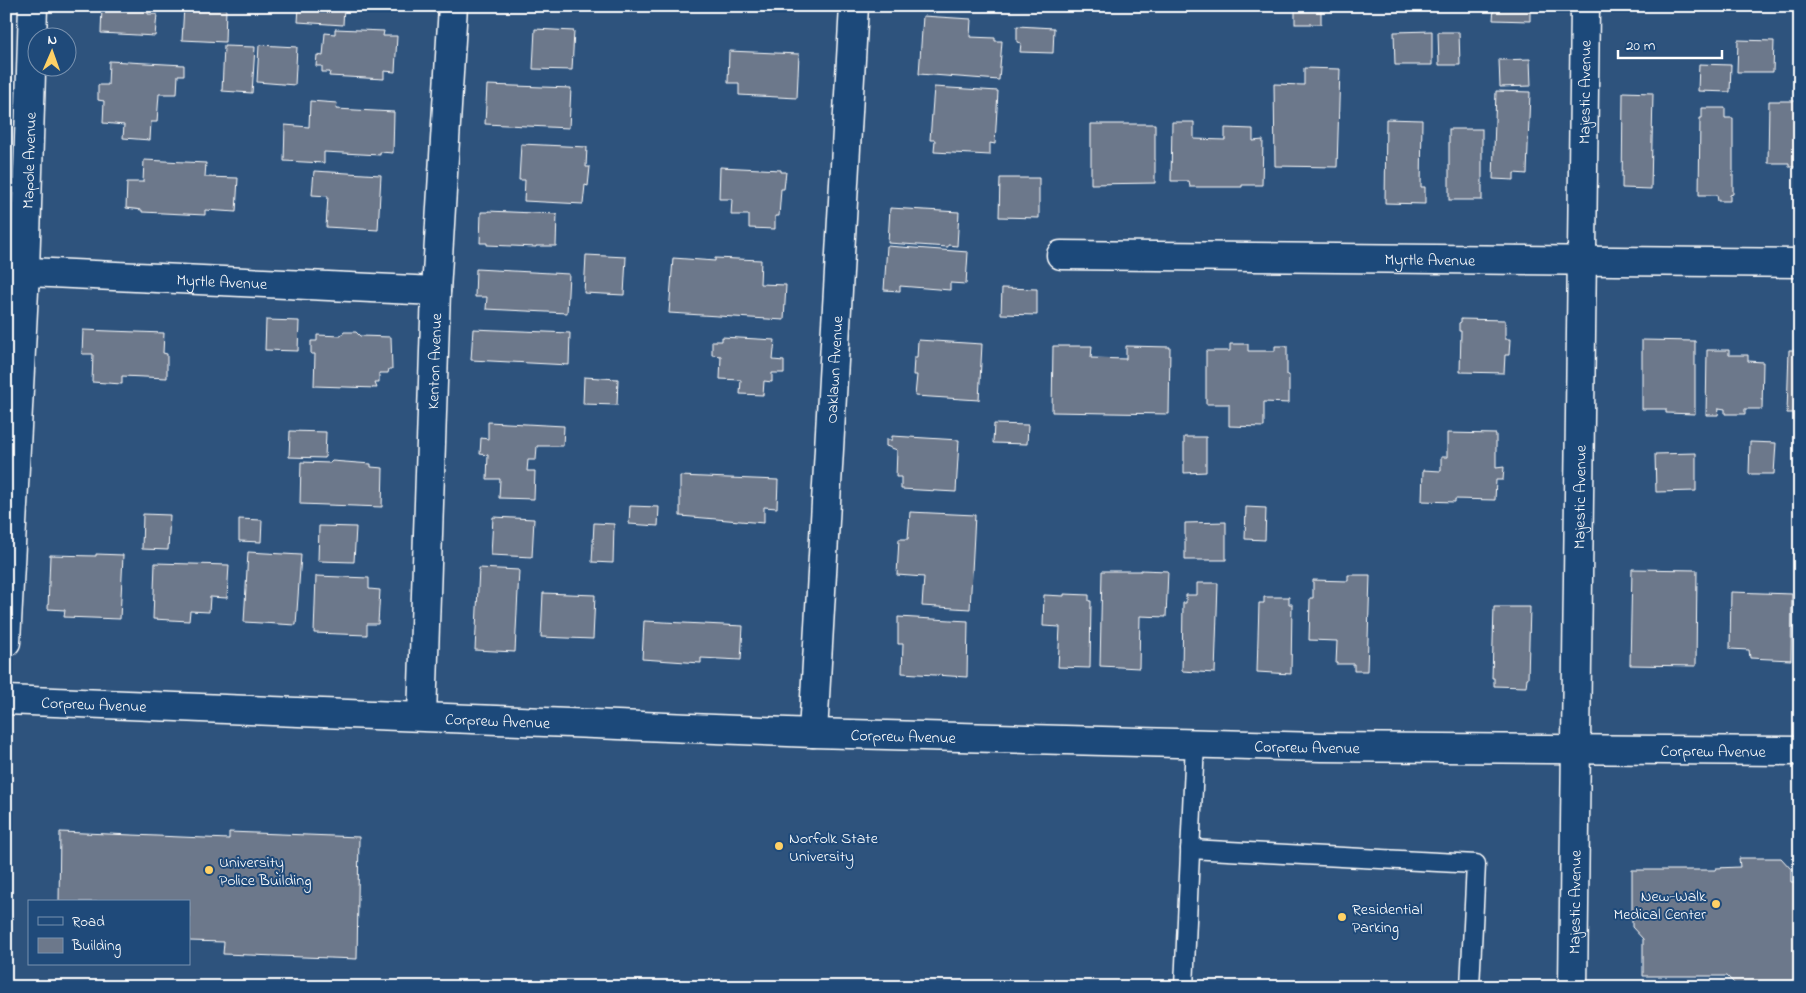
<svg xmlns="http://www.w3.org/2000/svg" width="1806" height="993" viewBox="0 0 1806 993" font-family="'Indie Flower',sans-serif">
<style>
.building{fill:#6c788b;stroke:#fff}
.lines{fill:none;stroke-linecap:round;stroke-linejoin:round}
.service-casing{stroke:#fff;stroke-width:21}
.minor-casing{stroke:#fff;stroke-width:31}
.service{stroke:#1f4a7a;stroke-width:18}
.minor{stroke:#1f4a7a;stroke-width:28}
.poi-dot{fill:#ffd166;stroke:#1f4a7a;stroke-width:2}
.labels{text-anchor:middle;stroke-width:4;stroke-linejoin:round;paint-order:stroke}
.street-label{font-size:16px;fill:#fff;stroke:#1f4a7a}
.poi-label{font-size:16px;fill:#fff;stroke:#1f4a7a;text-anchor:start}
</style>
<rect width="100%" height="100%" fill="#2e537d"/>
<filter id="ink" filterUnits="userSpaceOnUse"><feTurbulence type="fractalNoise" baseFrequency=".02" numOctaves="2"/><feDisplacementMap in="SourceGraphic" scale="10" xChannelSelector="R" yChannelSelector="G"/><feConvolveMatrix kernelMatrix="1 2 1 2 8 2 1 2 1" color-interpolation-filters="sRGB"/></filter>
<g filter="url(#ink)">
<g class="building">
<polygon points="102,6 148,6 148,14 157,14 155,36 101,33"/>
<polygon points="184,6 226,8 225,42 182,40"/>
<polygon points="299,6 344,6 343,25 298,22"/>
<polygon points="949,6 989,6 989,9"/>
<rect x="1295" y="6" width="26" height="18"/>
<polygon points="1494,6 1530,6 1530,21 1493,20"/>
<polygon points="923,16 971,19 970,37 995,38 995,41 1002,41 999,80 919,74"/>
<polygon points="1017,26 1054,28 1053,53 1020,52 1021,43 1017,42"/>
<polygon points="335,29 384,31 383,36 397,36 395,72 384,71 384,79 329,76 330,72 322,72 322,66 316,66 317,55 323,56 325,33 335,34"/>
<polygon points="535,29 574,31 572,70 533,69"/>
<polygon points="1432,31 1432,65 1395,65 1394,32"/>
<polygon points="1438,32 1459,32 1460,65 1439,65"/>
<polygon points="1738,40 1774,41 1773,72 1737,72"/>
<polygon points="259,45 297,47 295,85 257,82"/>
<polygon points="224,46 255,47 252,93 222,91"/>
<polygon points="729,51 799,54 797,98 739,95 739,83 728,83"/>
<polygon points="1530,59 1531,86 1500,87 1499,60"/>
<polygon points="109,61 184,65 184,75 178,75 177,94 159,94 157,122 151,122 150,140 123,138 124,125 103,123 104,101 98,100 98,85 108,85"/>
<polygon points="1699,64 1731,65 1730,92 1698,91"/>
<polygon points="1304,68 1340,69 1337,167 1275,166 1274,84 1304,85"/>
<polygon points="487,85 571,88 569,128 485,124"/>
<polygon points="934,87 998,91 995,144 990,143 990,155 934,152 935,140 930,140"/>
<polygon points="1496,91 1530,92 1527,174 1514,173 1514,180 1493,179"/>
<polygon points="1623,92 1653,93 1651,189 1622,188"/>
<polygon points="310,101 337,103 336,109 394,112 393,153 380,152 380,155 324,152 324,163 284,161 285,125 309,127"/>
<polygon points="1769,101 1800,101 1800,167 1789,167 1789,163 1768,163"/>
<polygon points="1702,108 1725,108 1725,118 1733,118 1733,194 1730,195 1730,201 1718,201 1717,195 1699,195 1700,118 1702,118"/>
<polygon points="1386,119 1422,120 1421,187 1425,187 1425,204 1385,203"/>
<polygon points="1172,122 1194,122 1194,139 1225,140 1225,128 1253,129 1253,141 1263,140 1262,185 1242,185 1242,187 1190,187 1189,181 1171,181"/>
<polygon points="1091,124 1155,124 1155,183 1091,184"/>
<rect x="1449" y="129" width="33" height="71"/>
<polygon points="521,144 587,147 586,167 590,167 588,186 585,185 583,204 524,201 525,180 519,180"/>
<polygon points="144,160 206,163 205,177 238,178 236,212 205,210 205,215 142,212 142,210 126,208 127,182 143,182"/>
<polygon points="720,167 781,170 781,172 786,172 784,189 781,189 779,216 775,216 775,229 749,228 749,215 731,215 732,199 719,199"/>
<polygon points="314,171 381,175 378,230 326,227 328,196 312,195"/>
<polygon points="1000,178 1039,178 1039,218 999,217"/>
<polygon points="890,208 959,212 957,246 948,245 948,247 888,243"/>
<polygon points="488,211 557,214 556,246 536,246 536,247 487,245 487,243 480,243 481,212 488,212"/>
<polygon points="887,246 968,252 966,284 950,283 950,290 900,286 900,291 884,290"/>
<polygon points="586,255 626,257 624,295 584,293"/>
<polygon points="673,258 715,261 715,258 761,260 760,284 786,285 784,320 669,313"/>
<polygon points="476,269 569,274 567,313 486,309 487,297 475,297"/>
<polygon points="1002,288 1037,289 1037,315 1001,314"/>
<polygon points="1461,319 1505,320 1505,339 1510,339 1509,355 1505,355 1504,373 1460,372 1461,331 1459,331 1459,323 1461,322"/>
<polygon points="266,320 299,321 298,351 265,350"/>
<polygon points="473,329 570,333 569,365 471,360"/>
<polygon points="83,330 164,333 163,353 167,354 167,378 122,376 122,384 92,382 93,354 82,354"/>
<polygon points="344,332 356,332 360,336 391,337 392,369 389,369 388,373 379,373 379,383 375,383 377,388 314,386 315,354 311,354 311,341 317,341 317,335 341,336"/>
<polygon points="722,337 775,340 773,360 784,361 784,373 772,373 772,382 764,381 763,395 740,394 741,380 720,379 721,356 712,355 712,341 722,341"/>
<polygon points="918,340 982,344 979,400 915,396 917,375 913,375 914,358 917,358"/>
<polygon points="1642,340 1695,341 1695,414 1666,413 1666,409 1642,409"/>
<polygon points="1230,344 1248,344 1248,351 1275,351 1275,346 1287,346 1287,375 1289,375 1289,403 1264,402 1264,427 1229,426 1229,404 1206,404 1206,351 1230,351"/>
<polygon points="1053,346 1092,346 1091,358 1126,359 1126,346 1170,347 1169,414 1052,412"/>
<polygon points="1707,350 1729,350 1729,355 1748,355 1748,361 1763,362 1762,409 1745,409 1745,414 1725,414 1725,409 1719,408 1718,415 1706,415"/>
<polygon points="1789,350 1800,350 1800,413 1787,413"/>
<polygon points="584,377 618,379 617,405 583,404"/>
<polygon points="488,422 564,426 563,446 537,446 536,460 528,460 527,471 535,471 534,499 499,498 500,479 487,479 488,455 480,454 481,438 488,439"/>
<polygon points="994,424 1028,425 1027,444 993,443"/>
<polygon points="290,431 326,432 325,458 289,457"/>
<polygon points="1447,433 1496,434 1496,468 1504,467 1503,480 1496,480 1495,500 1455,499 1455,502 1422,501 1423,470 1441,471 1441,457 1447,457"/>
<polygon points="892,436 959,440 956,492 901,489 901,477 896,477 897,450 886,446 886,440 892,440"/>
<polygon points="1184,437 1206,437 1206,472 1184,473"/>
<polygon points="1750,442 1776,443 1774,474 1749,474"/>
<polygon points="1696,453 1696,491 1656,492 1655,454"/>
<polygon points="332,461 371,464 371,467 383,468 382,507 300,504 301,462 330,463"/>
<polygon points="680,476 778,480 777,508 764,507 764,523 680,516"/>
<polygon points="630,506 659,507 658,526 629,524"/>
<polygon points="1246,507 1266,508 1265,540 1245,539"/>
<polygon points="910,512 975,515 970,609 922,606 924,577 897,575 899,539 908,539"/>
<polygon points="143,514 170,515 168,550 142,549"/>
<polygon points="493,517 534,519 532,557 491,555"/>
<polygon points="239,519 262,520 261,542 239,541"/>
<polygon points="1226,522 1226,560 1185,560 1185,523"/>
<polygon points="594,523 614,524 613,563 592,562"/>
<polygon points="319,526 356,527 354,562 318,561"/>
<polygon points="248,552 301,555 296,625 244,622"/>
<polygon points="96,554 123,555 120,619 64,617 65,610 48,609 50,555 96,556"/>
<polygon points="155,563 229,565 227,598 210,597 209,612 190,611 189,621 153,619"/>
<polygon points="479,568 519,570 515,652 475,650"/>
<polygon points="1632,569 1697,570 1696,666 1630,665"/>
<polygon points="1141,570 1168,571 1166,617 1140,616 1139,668 1100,666 1102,571 1141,571"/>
<polygon points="1348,575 1370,575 1367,671 1354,671 1354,664 1336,664 1337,641 1309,640 1310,598 1313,598 1313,580 1348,581"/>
<polygon points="316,576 369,578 369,589 380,590 378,624 367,624 367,635 314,633"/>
<polygon points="1197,583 1218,583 1215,673 1182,671 1183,603 1186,603 1186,595 1197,595"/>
<polygon points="1731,592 1792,594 1791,660 1750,658 1749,650 1730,649"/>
<polygon points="543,593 595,595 593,639 541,637"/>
<polygon points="1064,594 1089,595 1089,601 1091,601 1090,668 1058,667 1060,627 1043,626 1044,595 1064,596"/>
<polygon points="1264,597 1289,597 1289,604 1292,604 1291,674 1257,672 1259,603 1264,603"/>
<polygon points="1494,607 1530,607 1528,678 1527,678 1526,687 1494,686 1494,678 1492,678"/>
<polygon points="898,617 968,621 967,677 902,673 903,644 898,644"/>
<polygon points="644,621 743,626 741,660 701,658 701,663 642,659"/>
<polygon points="60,832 229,839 229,832 359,837 357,959 223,954 224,942 189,941 189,902 59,902"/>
<polygon points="1739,858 1781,858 1791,869 1791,882 1800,882 1800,987 1738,987 1727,976 1643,976 1643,939 1632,927 1632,870 1715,870 1716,868 1740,867"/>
</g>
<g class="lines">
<defs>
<g id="service">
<polyline points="1190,849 1476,864 1470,987"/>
<polyline points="1184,987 1195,743"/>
</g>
<g id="minor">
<path id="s1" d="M 1061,255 L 1800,263"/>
<path id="s2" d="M 8,271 L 436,291"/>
<path id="s3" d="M 6,642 L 25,271 L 33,6"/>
<path id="s4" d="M 6,700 L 813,733 L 1321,747 L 1800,751"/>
<path id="s5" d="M 422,716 L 436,291 L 453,6"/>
<path id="s6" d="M 813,733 L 854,6"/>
<path id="s7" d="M 1573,987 L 1585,6"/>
</g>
</defs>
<use href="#service" class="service-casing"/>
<use href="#minor" class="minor-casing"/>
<use href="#service" class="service"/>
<use href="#minor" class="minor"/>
</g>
</g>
<g class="poi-dot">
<circle cx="779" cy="846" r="5"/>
<circle cx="209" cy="870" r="5"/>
<circle cx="1716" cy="904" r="5"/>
<circle cx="1342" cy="917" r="5"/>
</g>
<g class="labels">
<g class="street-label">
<text dy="6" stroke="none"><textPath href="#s7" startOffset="895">Majestic Avenue</textPath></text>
<text dy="6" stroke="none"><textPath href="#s3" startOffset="482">Mapole Avenue</textPath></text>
<text dy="6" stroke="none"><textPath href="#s1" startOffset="369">Myrtle Avenue</textPath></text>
<text dy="6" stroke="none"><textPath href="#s2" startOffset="214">Myrtle Avenue</textPath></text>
<text dy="6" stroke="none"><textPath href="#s5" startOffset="355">Kenton Avenue</textPath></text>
<text dy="6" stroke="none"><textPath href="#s6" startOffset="364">Oaklawn Avenue</textPath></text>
<text dy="6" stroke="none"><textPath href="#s7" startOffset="490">Majestic Avenue</textPath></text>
<text dy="6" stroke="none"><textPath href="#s4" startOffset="88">Corprew Avenue</textPath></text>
<text dy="6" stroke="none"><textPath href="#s4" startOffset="492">Corprew Avenue</textPath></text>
<text dy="6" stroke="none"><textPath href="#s4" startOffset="898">Corprew Avenue</textPath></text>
<text dy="6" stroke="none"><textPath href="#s4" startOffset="1302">Corprew Avenue</textPath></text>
<text dy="6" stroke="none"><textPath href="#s4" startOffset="1708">Corprew Avenue</textPath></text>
<text dy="6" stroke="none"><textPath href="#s7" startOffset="85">Majestic Avenue</textPath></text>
</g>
<g class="poi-label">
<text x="789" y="843">Norfolk State<tspan x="789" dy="18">University</tspan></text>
<text x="219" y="867">University<tspan x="219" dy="18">Police Building</tspan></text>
<text x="1706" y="901" text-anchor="end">New-Walk<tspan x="1706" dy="18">Medical Center</tspan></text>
<text x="1352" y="914">Residential<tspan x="1352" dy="18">Parking</tspan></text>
</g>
</g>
<rect width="1806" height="993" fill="none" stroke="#1f4a7a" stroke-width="25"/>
<rect x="12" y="12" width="1781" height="968" fill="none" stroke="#fff" stroke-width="2" filter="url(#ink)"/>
<rect x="28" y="900" width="162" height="65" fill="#1f4a7a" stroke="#7992af"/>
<rect x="38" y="917" width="25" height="8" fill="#1f4a7a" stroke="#7992af"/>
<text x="72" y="926" font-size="15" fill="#ffffff">Road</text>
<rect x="38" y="938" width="25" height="15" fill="#6c788b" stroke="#7992af"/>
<text x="72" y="950" font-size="15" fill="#ffffff">Building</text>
<g transform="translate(52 52) rotate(2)"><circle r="24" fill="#1f4a7a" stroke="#7992af"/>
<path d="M0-4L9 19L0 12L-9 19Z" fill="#ffd166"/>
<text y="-8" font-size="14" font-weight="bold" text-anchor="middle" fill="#ffffff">N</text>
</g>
<path d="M1618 50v8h104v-8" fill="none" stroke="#ffffff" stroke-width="2.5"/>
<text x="1626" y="50" font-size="15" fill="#ffffff" stroke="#1f4a7a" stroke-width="4" paint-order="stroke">20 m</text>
</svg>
